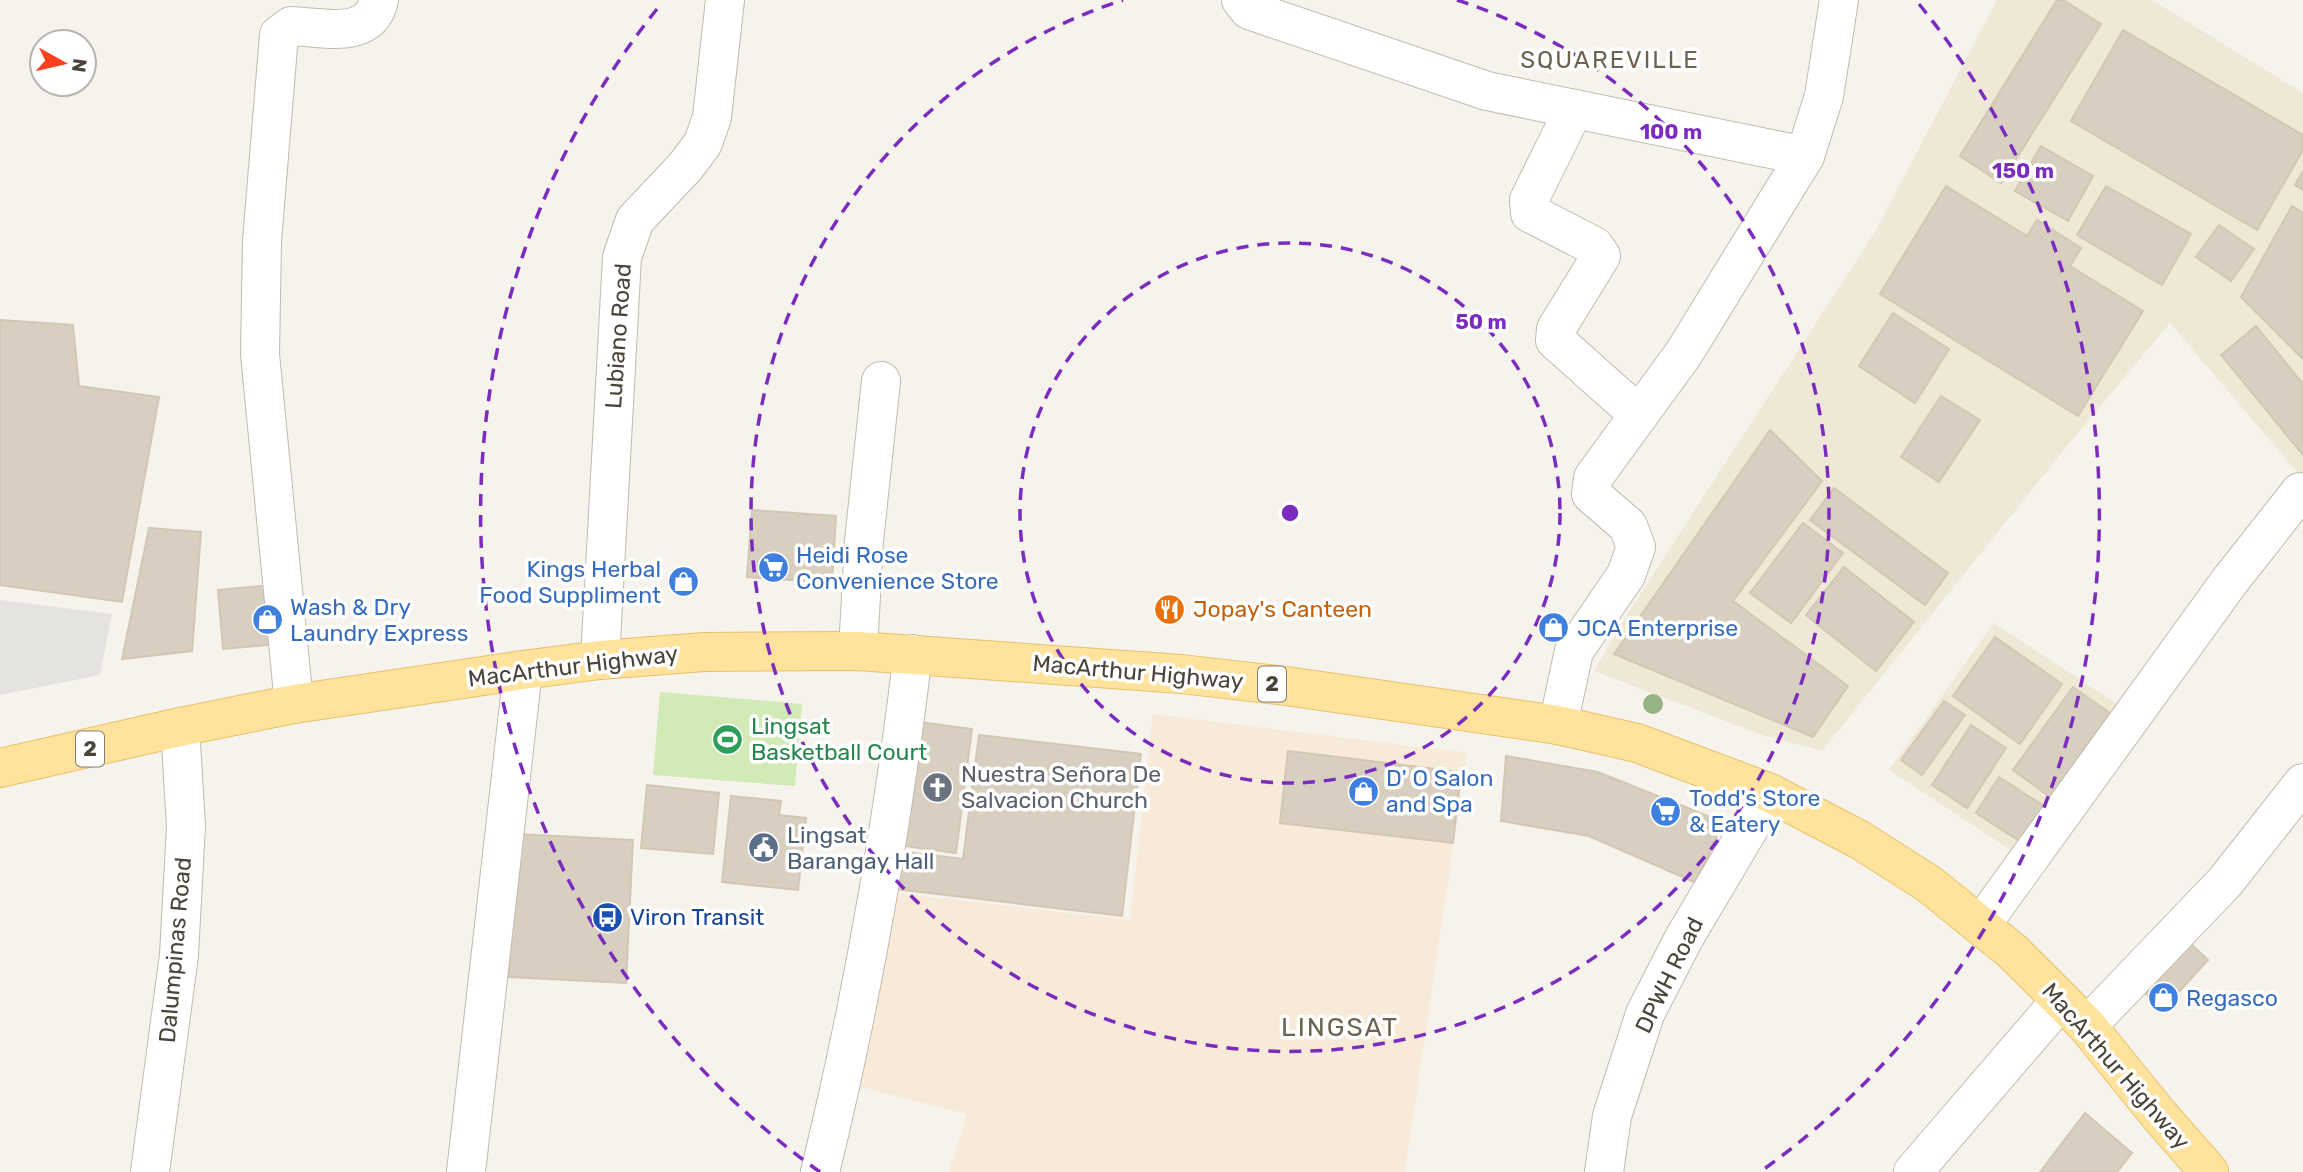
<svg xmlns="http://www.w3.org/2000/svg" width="2303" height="1172" viewBox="0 0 2303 1172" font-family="Rubik,sans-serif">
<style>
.commercial{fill:#f7ead8}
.education{fill:#efe8d6}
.green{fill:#d2eab5}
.parking{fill:#e5e3e0}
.building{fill:#d8cfc1;stroke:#d3c7b4;stroke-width:2}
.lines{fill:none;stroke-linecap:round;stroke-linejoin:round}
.minor-casing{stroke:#c2bbae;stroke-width:40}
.major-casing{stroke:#e6c16a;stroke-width:40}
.minor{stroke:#fff;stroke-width:38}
.major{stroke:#ffe39c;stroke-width:38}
.tree{fill:#97b381}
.ring{fill:none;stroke:#7b2cbf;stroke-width:3.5;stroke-dasharray:12 9}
.labels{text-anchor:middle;stroke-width:7;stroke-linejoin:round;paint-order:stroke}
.shield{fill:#fff;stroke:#817c74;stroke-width:2}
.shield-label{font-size:21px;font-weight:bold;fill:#4b4439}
.street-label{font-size:23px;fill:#4b4439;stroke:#fff}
.shop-label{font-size:23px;fill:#366cbe;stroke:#fff;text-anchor:start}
.food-label{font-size:23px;fill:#c56008;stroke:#fff;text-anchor:start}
.leisure-label{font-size:23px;fill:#27864d;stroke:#fff;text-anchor:start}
.worship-label{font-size:23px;fill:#5b616d;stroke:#fff;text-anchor:start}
.service-label{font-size:23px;fill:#4e5e75;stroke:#fff;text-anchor:start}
.transit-label{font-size:23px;fill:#164399;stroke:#fff;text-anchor:start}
.neighbourhood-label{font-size:24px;letter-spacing:2px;fill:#6e6250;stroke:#fff}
.quarter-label{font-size:26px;letter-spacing:2px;fill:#6e6250;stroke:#fff}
.centre{fill:#7b2cbf;stroke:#fff;stroke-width:3.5}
.ring-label{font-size:21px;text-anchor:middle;font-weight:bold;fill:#7b2cbf;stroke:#fff;stroke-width:7;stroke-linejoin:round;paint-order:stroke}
</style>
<rect width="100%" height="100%" fill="#f6f3ec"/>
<polygon class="commercial" points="1153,714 1467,753 1405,1172 949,1172 967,1114 853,1085 887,892 1130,920"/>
<g class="education">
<polygon points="1997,0 2152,0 2303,93 2303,479 2170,323 2071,441 1822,751 1762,735 1594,671 1630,610 1875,232"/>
<polygon points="1994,623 2126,710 2023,858 1889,770"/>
</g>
<polygon class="green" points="660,692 802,704 795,786 653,775"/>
<polygon class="parking" points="0,600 112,614 100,675 0,695"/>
<g class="building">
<polygon points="2057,0 2063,0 2101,24 2001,183 1960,156"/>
<polygon points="2123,30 2303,135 2303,150 2257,230 2071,121"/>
<polygon points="2041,146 2093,176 2068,221 2015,191"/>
<polygon points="2303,171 2303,190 2295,185"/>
<polygon points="1946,186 2027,236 2037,220 2081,248 2070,266 2143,311 2078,416 1880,294"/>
<polygon points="2106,186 2191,234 2162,285 2077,235"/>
<polygon points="2292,206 2303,213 2303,359 2241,297"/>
<polygon points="2219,225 2254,249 2231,281 2196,257"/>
<polygon points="1893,313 1949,349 1915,403 1859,366"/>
<polygon points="0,320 73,325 79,386 159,397 122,602 0,585"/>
<polygon points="2256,326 2303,384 2303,455 2221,355"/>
<polygon points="1941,396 1980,420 1939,482 1901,457"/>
<polygon points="1770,430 1822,481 1733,601 1848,686 1813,737 1614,654"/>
<polygon points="1834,488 1948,573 1925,605 1810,520"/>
<polygon points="752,510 836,516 832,583 747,577"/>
<polygon points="1803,523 1843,553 1791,623 1750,593"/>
<polygon points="149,528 201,532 192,651 122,659"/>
<polygon points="1844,567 1914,622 1876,671 1806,615"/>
<polygon points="272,585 277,644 223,649 218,590"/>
<polygon points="1995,637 2062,684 2020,744 1953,696"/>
<polygon points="2073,687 2110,713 2050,797 2013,770"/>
<polygon points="1944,701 1965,715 1922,775 1901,760"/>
<polygon points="920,722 972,729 956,853 904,846"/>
<polygon points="1971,725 2006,748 1967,808 1932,785"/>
<polygon points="979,735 1141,754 1122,916 887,888 891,850 963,859"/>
<polygon points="1288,751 1461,772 1453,843 1280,823"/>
<polygon points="1506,756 1598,772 1723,822 1696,883 1589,836 1501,821"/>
<polygon points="1999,777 2047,808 2024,844 1976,813"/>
<polygon points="647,785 719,793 713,854 641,848"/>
<polygon points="731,796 781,801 779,815 806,818 798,890 722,882"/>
<polygon points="516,834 633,840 626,983 509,977"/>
<polygon points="2189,942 2208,960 2163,1009 2144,992"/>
<polygon points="2085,1113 2132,1153 2117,1172 2040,1172"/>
</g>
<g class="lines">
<defs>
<g id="minor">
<polyline points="1241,0 1249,10 1487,91 1805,156 1684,353 1593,478 1591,494 1628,526 1636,547 1626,575 1574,651 1558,725"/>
<polyline points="1574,109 1529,200 1530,213 1594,246 1601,256 1556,329 1555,340 1639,415"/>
<polyline points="1805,156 1824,96 1839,0"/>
<polyline points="858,651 864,541 881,381"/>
<polyline points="600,660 622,257 635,220 686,166 703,143 712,117 725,0"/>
<path d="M 294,704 L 260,354 L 262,241 L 279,35 L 291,26 C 322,27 370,41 379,0"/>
<polyline points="1981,925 2229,582 2300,492"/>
<polyline points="2087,1026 2225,882 2303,783"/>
<polyline points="150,1172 179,955 186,826 180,727"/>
<polyline points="466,1172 523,670"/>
<path d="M 820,1172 C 862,1001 892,828 913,654"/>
<polyline points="1604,1172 1612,1116 1645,1014 1684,938 1770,793"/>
<polyline points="1913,1172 2061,1000"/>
</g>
<polyline id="major" points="0,768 180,727 294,704 523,670 600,660 704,652 858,651 1181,674 1286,686 1558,725 1637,743 1770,793 1860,840 1929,884 2012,951 2087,1026 2159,1115 2209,1172"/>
</defs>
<use href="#minor" class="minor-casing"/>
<use href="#major" class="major-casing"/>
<use href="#minor" class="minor"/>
<use href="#major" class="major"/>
</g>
<circle class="tree" cx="1653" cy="704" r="10"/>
<g class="ring">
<circle cx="1290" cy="513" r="270"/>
<path d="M1457 0A539 539 0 1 1 1123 0"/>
<path d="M820 1172A809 809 0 0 1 661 4M1919 4A809 809 0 0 1 1760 1172"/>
</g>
<defs>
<symbol id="supermarket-disc" viewBox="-11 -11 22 22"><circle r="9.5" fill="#3f7fe0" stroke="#fff"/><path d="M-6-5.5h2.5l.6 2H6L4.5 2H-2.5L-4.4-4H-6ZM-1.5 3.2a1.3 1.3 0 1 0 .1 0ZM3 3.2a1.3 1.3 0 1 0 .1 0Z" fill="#fff"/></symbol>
<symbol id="shop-disc" viewBox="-11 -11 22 22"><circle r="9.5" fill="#3f7fe0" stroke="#fff"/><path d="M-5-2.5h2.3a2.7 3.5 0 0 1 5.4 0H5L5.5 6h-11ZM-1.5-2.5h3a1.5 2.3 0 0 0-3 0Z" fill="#fff"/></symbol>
<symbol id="restaurant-disc" viewBox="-11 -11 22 22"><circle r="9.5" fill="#e8710a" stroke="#fff"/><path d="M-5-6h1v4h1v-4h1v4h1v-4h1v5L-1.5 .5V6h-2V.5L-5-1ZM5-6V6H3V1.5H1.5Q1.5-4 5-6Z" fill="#fff"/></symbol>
<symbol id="stadium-disc" viewBox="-11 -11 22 22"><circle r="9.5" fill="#2e9e5b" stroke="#fff"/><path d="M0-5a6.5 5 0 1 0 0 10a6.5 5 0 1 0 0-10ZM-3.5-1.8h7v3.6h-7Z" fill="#fff"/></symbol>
<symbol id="church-disc" viewBox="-11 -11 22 22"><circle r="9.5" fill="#6b7280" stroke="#fff"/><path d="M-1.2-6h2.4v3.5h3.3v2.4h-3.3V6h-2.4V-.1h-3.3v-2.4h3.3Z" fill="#fff"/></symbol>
<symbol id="civic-disc" viewBox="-11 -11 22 22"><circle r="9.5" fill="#5c6f8a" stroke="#fff"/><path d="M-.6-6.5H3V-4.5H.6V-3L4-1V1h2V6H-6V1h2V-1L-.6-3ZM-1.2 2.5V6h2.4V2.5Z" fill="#fff"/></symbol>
<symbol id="bus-disc" viewBox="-11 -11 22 22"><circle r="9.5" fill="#1a4fb4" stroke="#fff"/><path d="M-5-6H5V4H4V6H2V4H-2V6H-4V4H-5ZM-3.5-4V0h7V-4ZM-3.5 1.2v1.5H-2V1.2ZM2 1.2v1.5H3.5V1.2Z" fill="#fff"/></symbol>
</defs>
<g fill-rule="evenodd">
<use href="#supermarket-disc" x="756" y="550" width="35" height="35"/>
<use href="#shop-disc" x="666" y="564" width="35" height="35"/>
<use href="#restaurant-disc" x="1152" y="592" width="35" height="35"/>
<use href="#shop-disc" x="250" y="602" width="35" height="35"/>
<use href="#shop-disc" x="1536" y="610" width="35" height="35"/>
<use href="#stadium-disc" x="710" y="722" width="35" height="35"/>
<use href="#church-disc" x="920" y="770" width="35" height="35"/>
<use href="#shop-disc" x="1346" y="774" width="35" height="35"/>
<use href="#supermarket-disc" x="1648" y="794" width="35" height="35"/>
<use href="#civic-disc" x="746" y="830" width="35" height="35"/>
<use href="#bus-disc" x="590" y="900" width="35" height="35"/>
<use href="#shop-disc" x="2146" y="980" width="35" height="35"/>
</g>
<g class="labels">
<g class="shield">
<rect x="1258" y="666.5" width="28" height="35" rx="5"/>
<rect x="76" y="731.5" width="28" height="35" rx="5"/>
</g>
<g class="shield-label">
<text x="1272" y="691">2</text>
<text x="90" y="756">2</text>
</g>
<g class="street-label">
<text transform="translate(618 336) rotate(-86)" y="8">Lubiano Road</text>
<text transform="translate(573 666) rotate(-7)" y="8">MacArthur Highway</text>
<text transform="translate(1138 672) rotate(5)" y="8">MacArthur Highway</text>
<text transform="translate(175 950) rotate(-85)" y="8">Dalumpinas Road</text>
<text transform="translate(1669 975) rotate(-64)" y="8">DPWH Road</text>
<text transform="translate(2116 1066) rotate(49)" y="8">MacArthur Highway</text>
</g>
<g class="shop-label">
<text x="796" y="563">Heidi Rose<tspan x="796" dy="26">Convenience Store</tspan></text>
<text x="661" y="577" text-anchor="end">Kings Herbal<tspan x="661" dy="26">Food Suppliment</tspan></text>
<text x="290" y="615">Wash &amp; Dry<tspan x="290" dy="26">Laundry Express</tspan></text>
<text x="1577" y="636">JCA Enterprise</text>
<text x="1386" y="786">D' O Salon<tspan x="1386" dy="26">and Spa</tspan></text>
<text x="1689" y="806">Todd's Store<tspan x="1689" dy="26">&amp; Eatery</tspan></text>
<text x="2186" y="1006">Regasco</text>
</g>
<g class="food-label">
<text x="1193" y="617">Jopay's Canteen</text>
</g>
<g class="leisure-label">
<text x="751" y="734">Lingsat<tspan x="751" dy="26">Basketball Court</tspan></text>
</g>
<g class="worship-label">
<text x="961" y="782">Nuestra Señora De<tspan x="961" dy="26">Salvacion Church</tspan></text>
</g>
<g class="service-label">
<text x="787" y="843">Lingsat<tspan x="787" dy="26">Barangay Hall</tspan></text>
</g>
<g class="transit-label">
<text x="630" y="925">Viron Transit</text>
</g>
<g class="neighbourhood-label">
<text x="1610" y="68">SQUAREVILLE</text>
</g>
<g class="quarter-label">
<text x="1340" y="1036">LINGSAT</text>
</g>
</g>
<circle cx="1290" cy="513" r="10" class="centre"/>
<g class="ring-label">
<text x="1671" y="139">100 m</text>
<text x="2023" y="178">150 m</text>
<text x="1481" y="329">50 m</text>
</g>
<g transform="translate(63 63) rotate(98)"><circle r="33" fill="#ffffff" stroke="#b7b4b0" stroke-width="2"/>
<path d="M0-5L12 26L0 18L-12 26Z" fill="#fc3f1d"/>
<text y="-10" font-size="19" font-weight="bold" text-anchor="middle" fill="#4b4439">N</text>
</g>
</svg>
